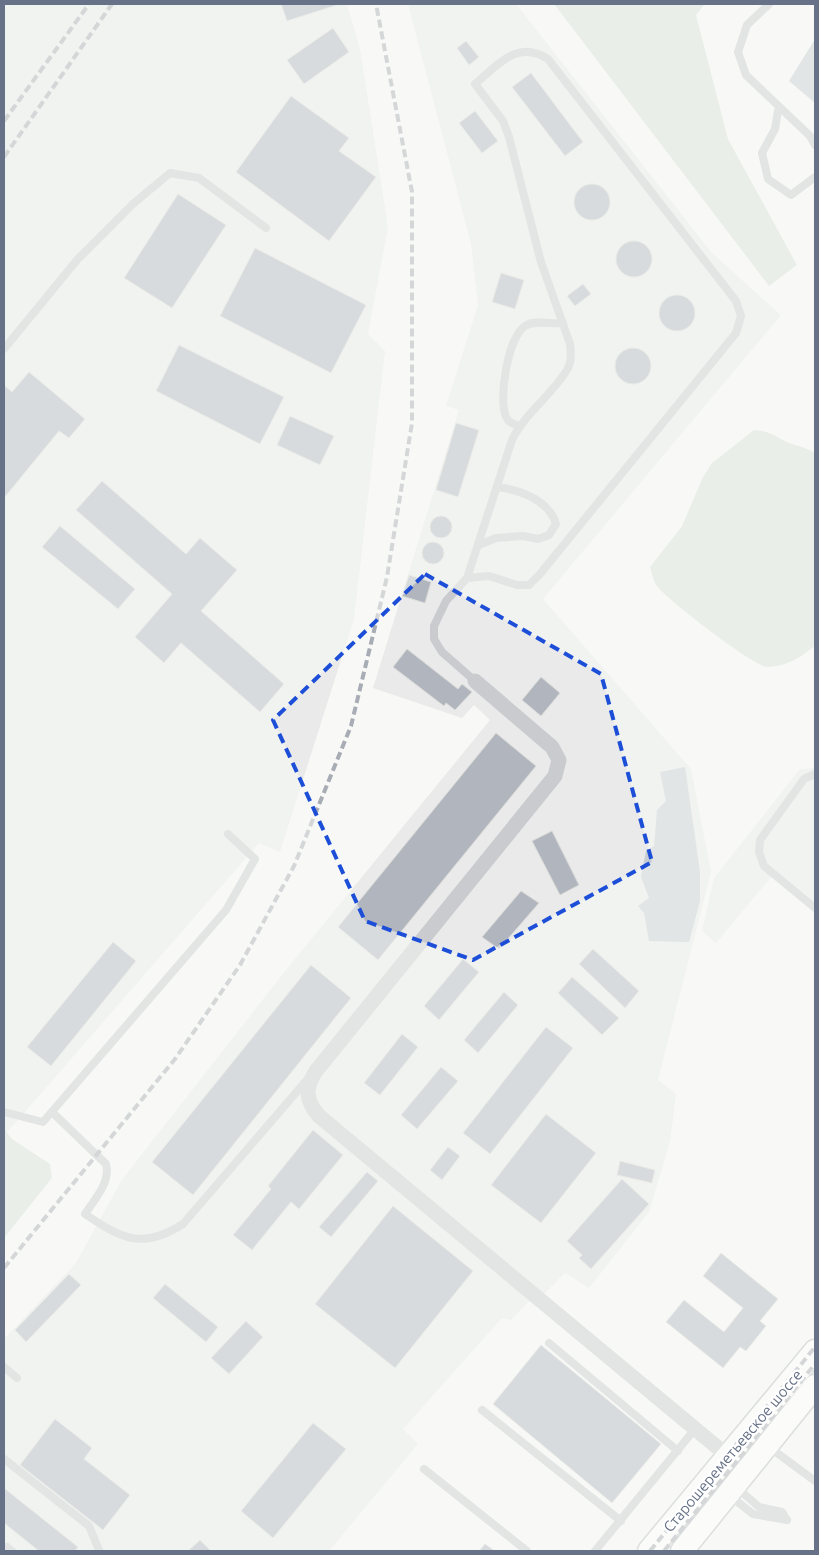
<svg xmlns="http://www.w3.org/2000/svg" width="819" height="1555" viewBox="0 0 819 1555" font-family="Ubuntu,sans-serif">
<style>
.built{fill:#e9eae9}
.green{fill:#d9e1d7}
.water{fill:#c6ccd3}
.building{fill:#b1b6be;stroke:#dadbd8}
.lines{fill:none;stroke-linecap:round;stroke-linejoin:round}
.primary-casing{stroke:#bbbec2;stroke-width:25}
.service{stroke:#c9cbcf;stroke-width:8}
.minor{stroke:#c9cbcf;stroke-width:15}
.primary{stroke:#fff;stroke-width:22}
.rail{stroke:#a8acb4;stroke-width:4;stroke-dasharray:8 4;stroke-linecap:butt}
.marked{fill:none;stroke:#1d4ed8;stroke-width:4;stroke-dasharray:10 6;stroke-linejoin:round}
.labels{text-anchor:middle;stroke-width:5;stroke-linejoin:round;paint-order:stroke}
.street-label{font-size:15px;fill:#677288;stroke:#fff}
</style>
<rect width="100%" height="100%" fill="#f8f9f6"/>
<g class="built">
<polygon points="4,4 347,4 360,49 388,227 368,334 385,351 354,619 280,852 259,843 4,1136"/>
<polygon points="408,4 516,4 712,253 781,315 543,599 691,769 711,872 658,1080 676,1094 670,1142 649,1212 589,1288 565,1273 538,1300 534,1296 511,1320 502,1318 403,1429 418,1444 329,1551 4,1551 4,1339 76,1263 121,1181 282,975 490,720 474,705 462,718 373,688 459,410 446,406 478,305 471,244"/>
<polygon points="815,768 815,912 772,876 716,943 702,931 714,878 800,769"/>
</g>
<g class="green">
<polygon points="554,4 705,4 696,15 728,139 797,265 769,286"/>
<path d="M 754,430 C 769,431 772,434 785,441 C 795,446 804,446 815,453 L 815,646 C 801,657 786,667 767,667 C 753,666 666,599 656,585 C 653,580 652,573 650,567 L 682,526 L 703,477 L 712,463 Z"/>
<polygon points="4,1129 12,1139 50,1164 52,1178 4,1238"/>
</g>
<g class="water">
<polygon points="815,39 815,103 789,81"/>
<polygon points="685,767 700,872 700,901 689,942 649,941 644,913 638,906 649,898 641,877 646,851 654,846 657,810 666,801 660,772"/>
</g>
<g class="building">
<polygon points="281,4 340,4 287,21"/>
<polygon points="333,28 349,52 304,84 287,60"/>
<polygon points="466,41 479,57 469,65 457,48"/>
<polygon points="531,73 583,142 565,156 512,87"/>
<polygon points="291,96 349,138 339,151 376,177 329,241 236,172"/>
<polygon points="475,111 498,141 482,153 459,123"/>
<circle cx="592" cy="202" r="18"/>
<polygon points="178,194 226,225 172,308 124,278"/>
<circle cx="634" cy="259" r="18"/>
<polygon points="255,248 366,305 331,373 220,316"/>
<polygon points="501,273 524,280 515,309 492,302"/>
<polygon points="583,284 591,294 575,306 567,296"/>
<circle cx="677" cy="313" r="18"/>
<polygon points="179,345 284,397 260,444 156,391"/>
<circle cx="633" cy="366" r="18"/>
<polygon points="29,372 85,419 69,438 59,431 4,498 4,385 12,392"/>
<polygon points="290,416 334,436 320,465 277,445"/>
<polygon points="456,423 479,430 458,497 436,490"/>
<polygon points="102,481 186,554 200,538 237,570 201,611 284,684 260,712 181,643 164,663 135,637 172,594 76,510"/>
<circle cx="441" cy="527" r="11"/>
<polygon points="60,526 135,589 118,609 42,547"/>
<circle cx="433" cy="553" r="11"/>
<polygon points="409,575 431,582 425,603 402,596"/>
<polygon points="407,649 458,689 462,684 472,692 455,710 446,703 444,706 393,667"/>
<polygon points="541,677 560,693 541,716 522,700"/>
<polygon points="496,733 536,766 378,960 338,927"/>
<polygon points="552,831 579,885 560,895 532,841"/>
<polygon points="521,891 539,903 499,949 482,937"/>
<polygon points="113,942 136,961 51,1066 27,1047"/>
<polygon points="593,949 639,991 625,1008 579,964"/>
<polygon points="463,959 479,972 439,1020 424,1006"/>
<polygon points="311,965 351,998 193,1195 152,1162"/>
<polygon points="572,977 619,1018 602,1035 558,993"/>
<polygon points="504,992 518,1005 478,1053 464,1040"/>
<polygon points="546,1027 573,1048 490,1154 463,1133"/>
<polygon points="402,1034 418,1047 380,1095 364,1083"/>
<polygon points="441,1067 458,1081 417,1129 401,1115"/>
<polygon points="546,1114 596,1153 541,1223 491,1185"/>
<polygon points="313,1130 343,1155 299,1209 291,1202 252,1250 233,1235 271,1189 268,1186"/>
<polygon points="448,1147 460,1156 442,1180 430,1170"/>
<polygon points="620,1161 655,1170 652,1183 617,1175"/>
<polygon points="367,1172 378,1181 331,1237 319,1227"/>
<polygon points="622,1179 649,1204 591,1269 579,1258 582,1255 567,1241"/>
<polygon points="393,1206 473,1271 395,1368 315,1304"/>
<polygon points="721,1253 778,1299 760,1321 766,1326 746,1351 740,1347 723,1368 666,1322 684,1300 724,1332 743,1308 703,1276"/>
<polygon points="69,1274 81,1285 26,1342 15,1330"/>
<polygon points="165,1284 218,1327 206,1342 153,1298"/>
<polygon points="246,1321 263,1337 229,1374 211,1358"/>
<polygon points="541,1345 661,1444 612,1503 493,1404"/>
<polygon points="55,1419 92,1448 84,1459 130,1495 103,1530 20,1465"/>
<polygon points="313,1423 346,1449 273,1538 241,1511"/>
<polygon points="4,1488 78,1547 75,1551 39,1551 4,1523"/>
<polygon points="200,1540 211,1551 188,1551"/>
<polygon points="485,1544 495,1551 479,1551"/>
</g>
<g class="lines">
<defs>
<g id="primary">
<polyline points="649,1551 815,1351"/>
<polyline points="682,1551 815,1386"/>
</g>
</defs>
<use href="#primary" class="primary-casing"/>
<g class="service">
<polyline points="769,4 747,25 738,52 746,75 810,136 815,145"/>
<polyline points="778,111 775,129 762,153 768,179 791,195 815,177"/>
<polyline points="4,349 77,260 134,203 170,173 199,178 266,228"/>
<path d="M 519,426 C 514,424 509,423 506,417 C 498,399 508,337 525,326 C 535,319 552,325 563,323"/>
<path d="M 479,545 L 496,538 L 523,536 L 538,539 L 549,535 L 556,524 C 549,500 520,490 497,487"/>
<path d="M 467,578 L 489,576 L 517,585 L 529,585 L 540,574 L 736,333 L 741,316 L 736,301 L 548,59 C 517,39 498,65 475,84 L 503,121 L 509,137 L 541,262 L 570,344 C 571,353 572,362 567,370 C 551,396 525,413 512,440 L 467,578 L 446,601 L 434,626 L 434,639 L 442,652 L 475,681"/>
<polyline points="815,774 804,779 760,840 759,852 764,866 815,908"/>
<polyline points="4,1112 43,1122 226,910 255,859 228,834"/>
<path d="M 52,1112 L 106,1164 C 111,1182 94,1200 85,1214 C 122,1239 142,1250 183,1224 L 306,1081"/>
<polyline points="549,1343 678,1451"/>
<polyline points="4,1367 17,1378"/>
<polyline points="482,1410 621,1521"/>
<polyline points="769,1447 815,1481"/>
<polyline points="4,1459 89,1526 99,1550"/>
<polyline points="424,1469 527,1551"/>
<polyline points="736,1487 759,1507 782,1512 787,1520"/>
<polyline points="729,1495 753,1514 787,1520"/>
<polyline points="4,1551 7,1547 12,1551"/>
<polyline points="595,1551 695,1429"/>
</g>
<path class="minor" d="M 475,681 L 552,747 L 559,760 L 555,776 L 316,1071 C 305,1088 305,1100 319,1116 L 729,1457"/>
<use href="#primary" class="primary"/>
<g class="rail">
<polyline points="4,121 89,4"/>
<polyline points="4,157 112,4"/>
<polyline points="4,1268 175,1059 240,965 294,866 351,726 387,577 412,423 412,192 376,4"/>
<polyline points="650,1551 815,1347"/>
<polyline points="664,1551 815,1364"/>
</g>
</g>
<path d="M0 0H819V1555H0ZM 425,574 L 601,674 L 652,862 L 473,960 L 365,921 L 273,720 Z" fill="#f8f9f6" fill-opacity=".55" fill-rule="evenodd"/>
<path class="marked" d="M 425,574 L 601,674 L 652,862 L 473,960 L 365,921 L 273,720 Z"/>
<g class="labels">
<g class="street-label">
<text transform="translate(733 1451) rotate(-50)" y="5">Старошереметьевское шоссе</text>
</g>
</g>
<rect width="819" height="1555" fill="none" stroke="#677288" stroke-width="10"/>
</svg>
